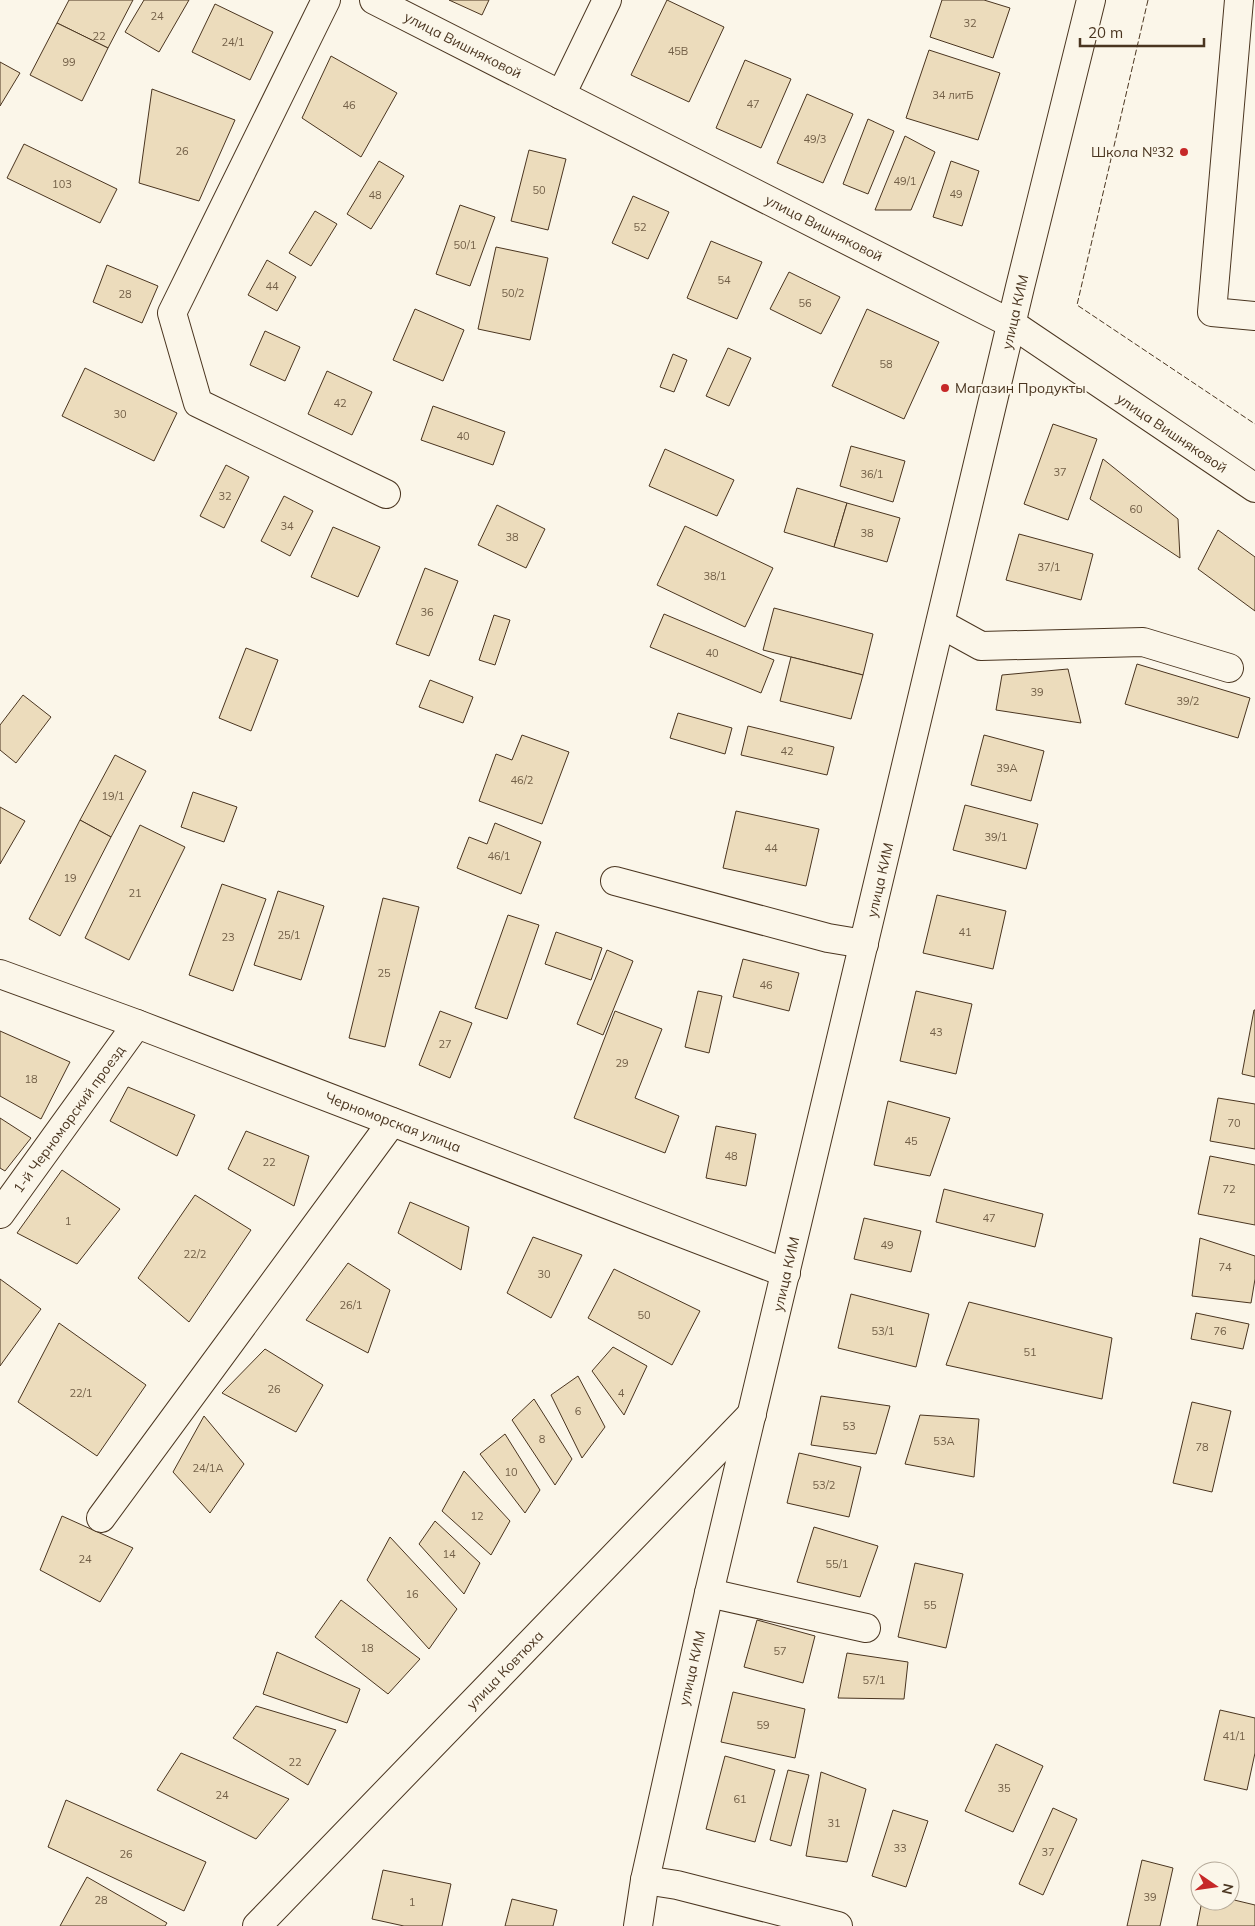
<svg xmlns="http://www.w3.org/2000/svg" width="1255" height="1926" viewBox="0 0 1255 1926" font-family="Mulish,sans-serif">
<style>
.building{fill:#ecdcbc;stroke:#4a3520}
.lines{fill:none;stroke-linecap:round;stroke-linejoin:round}
.minor-casing{stroke:#4a3520;stroke-width:30}
.minor{stroke:#fbf6e9;stroke-width:28}
.fence{stroke:#4a3520;stroke-width:1;stroke-dasharray:6 2.5;stroke-linecap:butt}
.poi-dot{fill:#c62828;stroke:#fbf6e9;stroke-width:2}
.labels{text-anchor:middle;stroke-width:4;stroke-linejoin:round;paint-order:stroke}
.number-label{font-size:11px;fill:#725f47}
.street-label{font-size:14px;fill:#4a3520;stroke:#fbf6e9}
.poi-label{font-size:14px;fill:#4a3520;stroke:#fbf6e9;text-anchor:end}
</style>
<rect width="100%" height="100%" fill="#fbf6e9"/>
<g class="building">
<polygon points="69,0 133,0 108,48 57,23"/>
<polygon points="144,0 189,0 159,52 125,32"/>
<polygon points="449,0 489,0 482,15"/>
<polygon points="667,0 724,27 689,102 631,75"/>
<polygon points="942,0 984,0 1010,8 993,58 930,37"/>
<polygon points="215,4 273,32 250,80 192,52"/>
<polygon points="57,23 108,48 82,101 30,75"/>
<polygon points="929,50 1000,73 978,140 906,118"/>
<polygon points="331,56 397,93 361,157 302,118"/>
<polygon points="745,60 791,79 761,148 716,128"/>
<polygon points="0,62 20,73 0,106"/>
<polygon points="152,89 235,120 199,201 139,183"/>
<polygon points="807,94 853,114 823,183 777,163"/>
<polygon points="868,119 894,131 868,194 843,184"/>
<polygon points="905,136 935,152 911,210 875,210"/>
<polygon points="24,144 117,189 100,223 7,178"/>
<polygon points="529,150 566,159 548,230 511,221"/>
<polygon points="379,161 404,176 371,229 347,214"/>
<polygon points="951,161 979,171 962,226 933,217"/>
<polygon points="633,196 669,212 648,259 612,243"/>
<polygon points="460,205 495,217 470,286 436,274"/>
<polygon points="315,211 337,224 311,266 289,253"/>
<polygon points="711,241 762,262 737,319 687,298"/>
<polygon points="496,247 548,258 530,340 478,329"/>
<polygon points="267,260 296,277 277,311 248,295"/>
<polygon points="107,265 158,286 142,323 93,302"/>
<polygon points="789,272 840,297 821,334 770,309"/>
<polygon points="415,309 464,330 443,381 393,360"/>
<polygon points="867,309 939,342 904,419 832,386"/>
<polygon points="265,331 300,347 285,381 250,365"/>
<polygon points="728,348 751,358 729,406 706,396"/>
<polygon points="673,354 687,360 674,392 660,387"/>
<polygon points="85,368 177,413 154,461 62,416"/>
<polygon points="327,371 372,392 352,435 308,414"/>
<polygon points="433,406 505,432 493,465 421,440"/>
<polygon points="1053,424 1097,439 1068,520 1024,504"/>
<polygon points="851,446 905,461 893,502 840,486"/>
<polygon points="665,449 734,480 717,516 649,486"/>
<polygon points="1103,459 1178,519 1180,558 1090,499"/>
<polygon points="226,465 249,477 224,528 200,516"/>
<polygon points="797,488 847,503 834,547 784,532"/>
<polygon points="284,496 313,511 290,556 261,541"/>
<polygon points="847,503 900,518 887,562 834,547"/>
<polygon points="497,505 545,529 526,568 478,545"/>
<polygon points="685,526 773,568 745,627 657,585"/>
<polygon points="333,527 380,547 358,597 311,577"/>
<polygon points="1218,530 1255,557 1255,611 1198,569"/>
<polygon points="1019,534 1093,554 1081,600 1006,580"/>
<polygon points="425,568 458,581 429,656 396,644"/>
<polygon points="774,608 873,634 863,675 763,650"/>
<polygon points="664,614 774,660 761,693 650,647"/>
<polygon points="494,615 510,620 495,665 479,660"/>
<polygon points="246,648 278,660 251,731 219,718"/>
<polygon points="791,657 863,675 851,719 780,701"/>
<polygon points="1137,664 1250,698 1238,738 1125,704"/>
<polygon points="1068,669 1081,723 996,710 1002,675"/>
<polygon points="430,680 473,697 463,723 419,707"/>
<polygon points="23,695 51,717 16,763 0,750 0,725"/>
<polygon points="678,713 732,728 725,754 670,738"/>
<polygon points="748,726 834,747 827,775 741,755"/>
<polygon points="522,735 569,752 542,824 479,801 496,754 512,760"/>
<polygon points="984,735 1044,751 1031,801 971,785"/>
<polygon points="115,755 146,771 111,837 80,820"/>
<polygon points="193,792 237,807 224,842 181,827"/>
<polygon points="965,805 1038,824 1026,869 953,850"/>
<polygon points="0,807 25,821 0,864"/>
<polygon points="736,811 819,829 806,886 723,868"/>
<polygon points="80,820 111,837 60,936 29,919"/>
<polygon points="495,823 541,842 521,894 457,868 469,837 487,844"/>
<polygon points="140,825 185,847 129,960 85,938"/>
<polygon points="222,884 266,899 233,991 189,975"/>
<polygon points="278,891 324,906 301,980 254,965"/>
<polygon points="937,895 1006,911 993,969 923,953"/>
<polygon points="383,898 419,907 385,1047 349,1038"/>
<polygon points="508,915 539,925 507,1019 475,1008"/>
<polygon points="556,932 602,948 591,980 545,964"/>
<polygon points="607,950 633,961 603,1035 577,1024"/>
<polygon points="743,959 799,973 789,1011 733,997"/>
<polygon points="698,991 722,996 709,1053 685,1047"/>
<polygon points="916,991 972,1004 956,1074 900,1061"/>
<polygon points="1254,1010 1255,1010 1255,1077 1242,1074"/>
<polygon points="440,1011 472,1023 450,1078 419,1065"/>
<polygon points="615,1011 662,1029 635,1098 679,1116 665,1153 574,1118"/>
<polygon points="0,1031 70,1062 41,1119 0,1096"/>
<polygon points="128,1087 195,1115 177,1156 110,1121"/>
<polygon points="1218,1098 1255,1104 1255,1149 1210,1141"/>
<polygon points="888,1101 950,1118 930,1176 874,1165"/>
<polygon points="0,1118 31,1138 5,1171 0,1168"/>
<polygon points="716,1126 756,1134 746,1186 706,1178"/>
<polygon points="246,1131 309,1156 294,1206 228,1169"/>
<polygon points="1210,1156 1255,1165 1255,1225 1198,1214"/>
<polygon points="62,1170 120,1209 77,1264 17,1233"/>
<polygon points="944,1189 1043,1214 1035,1247 936,1222"/>
<polygon points="195,1195 251,1230 189,1322 138,1278"/>
<polygon points="410,1202 469,1227 461,1270 398,1233"/>
<polygon points="864,1218 921,1231 911,1272 854,1259"/>
<polygon points="533,1237 582,1255 551,1318 507,1293"/>
<polygon points="1200,1238 1255,1256 1255,1279 1251,1303 1192,1296"/>
<polygon points="348,1263 390,1290 368,1353 306,1320"/>
<polygon points="614,1269 700,1311 672,1365 588,1318"/>
<polygon points="0,1279 41,1309 0,1366"/>
<polygon points="851,1294 929,1314 916,1367 838,1348"/>
<polygon points="969,1302 1112,1338 1102,1399 946,1365"/>
<polygon points="1196,1313 1249,1324 1243,1349 1191,1339"/>
<polygon points="59,1323 146,1385 97,1456 18,1402"/>
<polygon points="613,1347 647,1366 624,1415 592,1371"/>
<polygon points="265,1349 323,1385 296,1432 222,1393"/>
<polygon points="578,1376 605,1427 582,1458 551,1395"/>
<polygon points="821,1396 890,1406 876,1454 811,1445"/>
<polygon points="534,1399 572,1459 555,1485 512,1420"/>
<polygon points="1192,1402 1231,1411 1212,1492 1173,1483"/>
<polygon points="920,1415 979,1419 974,1477 905,1464"/>
<polygon points="204,1416 244,1464 210,1513 173,1472"/>
<polygon points="505,1434 540,1490 525,1513 480,1454"/>
<polygon points="799,1453 861,1467 849,1517 787,1503"/>
<polygon points="464,1471 510,1521 491,1555 442,1511"/>
<polygon points="62,1516 133,1548 100,1602 40,1570"/>
<polygon points="435,1521 480,1563 464,1594 419,1544"/>
<polygon points="814,1527 878,1546 860,1597 797,1582"/>
<polygon points="390,1537 457,1609 429,1649 367,1580"/>
<polygon points="915,1563 963,1574 946,1648 898,1637"/>
<polygon points="341,1600 420,1659 388,1694 315,1637"/>
<polygon points="757,1620 815,1636 803,1683 744,1667"/>
<polygon points="277,1652 360,1689 347,1723 263,1694"/>
<polygon points="847,1653 908,1662 904,1699 838,1698"/>
<polygon points="733,1692 805,1709 795,1758 721,1742"/>
<polygon points="256,1706 336,1730 308,1785 233,1738"/>
<polygon points="1220,1710 1255,1718 1255,1753 1247,1790 1204,1780"/>
<polygon points="996,1744 1043,1766 1013,1832 965,1811"/>
<polygon points="181,1753 289,1799 256,1839 157,1790"/>
<polygon points="725,1756 775,1770 755,1842 706,1829"/>
<polygon points="788,1770 809,1775 791,1846 770,1840"/>
<polygon points="821,1772 866,1789 847,1862 806,1856"/>
<polygon points="66,1800 206,1862 184,1911 48,1847"/>
<polygon points="1053,1808 1077,1819 1043,1895 1019,1884"/>
<polygon points="893,1810 928,1821 906,1887 872,1876"/>
<polygon points="1142,1860 1173,1868 1160,1926 1127,1926"/>
<polygon points="383,1870 451,1884 442,1926 404,1926 372,1919"/>
<polygon points="87,1877 167,1923 165,1926 60,1926"/>
<polygon points="512,1899 557,1910 553,1926 505,1926"/>
<polygon points="1230,1899 1255,1905 1255,1926 1197,1926 1202,1901 1230,1901"/>
</g>
<g class="lines">
<defs>
<g id="minor">
<polyline points="326,0 172,313 198,403 386,494"/>
<polyline points="374,0 1012,324 1255,488"/>
<polyline points="1239,0 1212,312 1255,316"/>
<polyline points="561,95 607,0"/>
<polyline points="941,624 981,646 1143,642 1229,668"/>
<polyline points="615,881 828,938 864,944"/>
<polyline points="0,974 137,1024 786,1273"/>
<polyline points="0,1214 137,1024"/>
<polyline points="101,1518 392,1122"/>
<polyline points="709,1593 866,1628"/>
<polyline points="645,1880 677,1885 838,1926"/>
<polyline points="257,1926 752,1414"/>
<polyline points="638,1926 645,1880 709,1593 1020,287 1091,0"/>
</g>
</defs>
<use href="#minor" class="minor-casing"/>
<use href="#minor" class="minor"/>
<polyline class="fence" points="1148,0 1077,305 1255,424"/>
</g>
<g class="poi-dot">
<circle cx="1184" cy="152" r="5"/>
<circle cx="945" cy="388" r="5"/>
</g>
<g class="labels">
<g class="number-label">
<text x="157" y="20">24</text>
<text x="970" y="27">32</text>
<text x="99" y="40">22</text>
<text x="233" y="46">24/1</text>
<text x="678" y="55">45В</text>
<text x="69" y="66">99</text>
<text x="953" y="99">34 литБ</text>
<text x="753" y="108">47</text>
<text x="349" y="109">46</text>
<text x="815" y="143">49/3</text>
<text x="182" y="155">26</text>
<text x="905" y="185">49/1</text>
<text x="62" y="188">103</text>
<text x="539" y="194">50</text>
<text x="956" y="198">49</text>
<text x="375" y="199">48</text>
<text x="640" y="231">52</text>
<text x="465" y="249">50/1</text>
<text x="724" y="284">54</text>
<text x="272" y="290">44</text>
<text x="513" y="297">50/2</text>
<text x="125" y="298">28</text>
<text x="805" y="307">56</text>
<text x="886" y="368">58</text>
<text x="340" y="407">42</text>
<text x="120" y="418">30</text>
<text x="463" y="440">40</text>
<text x="1060" y="476">37</text>
<text x="872" y="478">36/1</text>
<text x="225" y="500">32</text>
<text x="1136" y="513">60</text>
<text x="287" y="530">34</text>
<text x="867" y="537">38</text>
<text x="512" y="541">38</text>
<text x="1049" y="571">37/1</text>
<text x="715" y="580">38/1</text>
<text x="427" y="616">36</text>
<text x="712" y="657">40</text>
<text x="1037" y="696">39</text>
<text x="1188" y="705">39/2</text>
<text x="787" y="755">42</text>
<text x="1007" y="772">39А</text>
<text x="522" y="784">46/2</text>
<text x="113" y="800">19/1</text>
<text x="996" y="841">39/1</text>
<text x="771" y="852">44</text>
<text x="499" y="860">46/1</text>
<text x="70" y="882">19</text>
<text x="135" y="897">21</text>
<text x="965" y="936">41</text>
<text x="289" y="939">25/1</text>
<text x="228" y="941">23</text>
<text x="384" y="977">25</text>
<text x="766" y="989">46</text>
<text x="936" y="1036">43</text>
<text x="445" y="1048">27</text>
<text x="622" y="1067">29</text>
<text x="31" y="1083">18</text>
<text x="1234" y="1127">70</text>
<text x="911" y="1145">45</text>
<text x="731" y="1160">48</text>
<text x="269" y="1166">22</text>
<text x="1229" y="1193">72</text>
<text x="989" y="1222">47</text>
<text x="68" y="1225">1</text>
<text x="887" y="1249">49</text>
<text x="195" y="1258">22/2</text>
<text x="1225" y="1271">74</text>
<text x="544" y="1278">30</text>
<text x="351" y="1309">26/1</text>
<text x="644" y="1319">50</text>
<text x="883" y="1335">53/1</text>
<text x="1220" y="1335">76</text>
<text x="1030" y="1356">51</text>
<text x="274" y="1393">26</text>
<text x="81" y="1397">22/1</text>
<text x="621" y="1397">4</text>
<text x="578" y="1415">6</text>
<text x="849" y="1430">53</text>
<text x="542" y="1443">8</text>
<text x="944" y="1445">53А</text>
<text x="1202" y="1451">78</text>
<text x="208" y="1472">24/1А</text>
<text x="511" y="1476">10</text>
<text x="824" y="1489">53/2</text>
<text x="477" y="1520">12</text>
<text x="449" y="1558">14</text>
<text x="85" y="1563">24</text>
<text x="837" y="1568">55/1</text>
<text x="412" y="1598">16</text>
<text x="930" y="1609">55</text>
<text x="367" y="1652">18</text>
<text x="780" y="1655">57</text>
<text x="874" y="1684">57/1</text>
<text x="763" y="1729">59</text>
<text x="1234" y="1740">41/1</text>
<text x="295" y="1766">22</text>
<text x="1004" y="1792">35</text>
<text x="222" y="1799">24</text>
<text x="740" y="1803">61</text>
<text x="834" y="1827">31</text>
<text x="900" y="1852">33</text>
<text x="1048" y="1856">37</text>
<text x="126" y="1858">26</text>
<text x="1150" y="1901">39</text>
<text x="101" y="1904">28</text>
<text x="412" y="1906">1</text>
</g>
<g class="street-label">
<text transform="translate(463 45) rotate(27)" y="5">улица Вишняковой</text>
<text transform="translate(824 228) rotate(27)" y="5">улица Вишняковой</text>
<text transform="translate(1015 312) rotate(-77)" y="5">улица КИМ</text>
<text transform="translate(1172 433) rotate(34)" y="5">улица Вишняковой</text>
<text transform="translate(880 880) rotate(-77)" y="5">улица КИМ</text>
<text transform="translate(69 1119) rotate(-54)" y="5">1-й Черноморский проезд</text>
<text transform="translate(393 1122) rotate(21)" y="5">Черноморская улица</text>
<text transform="translate(786 1274) rotate(-77)" y="5">улица КИМ</text>
<text transform="translate(692 1668) rotate(-77)" y="5">улица КИМ</text>
<text transform="translate(505 1670) rotate(-46)" y="5">улица Ковтюха</text>
</g>
<g class="poi-label">
<text x="1174" y="157">Школа №32</text>
<text x="955" y="393" text-anchor="start">Магазин Продукты</text>
</g>
</g>
<g transform="translate(1215 1886) rotate(103)"><circle r="24" fill="#fbf6e9" stroke="#b4a999"/>
<path d="M0-4L9 19L0 12L-9 19Z" fill="#c62828"/>
<text y="-8" font-size="14" font-weight="bold" text-anchor="middle" fill="#4a3520">N</text>
</g>
<path d="M1080 38v8h124v-8" fill="none" stroke="#4a3520" stroke-width="2.5"/>
<text x="1088" y="38" font-size="15" fill="#4a3520" stroke="#fbf6e9" stroke-width="4" paint-order="stroke">20 m</text>
</svg>
